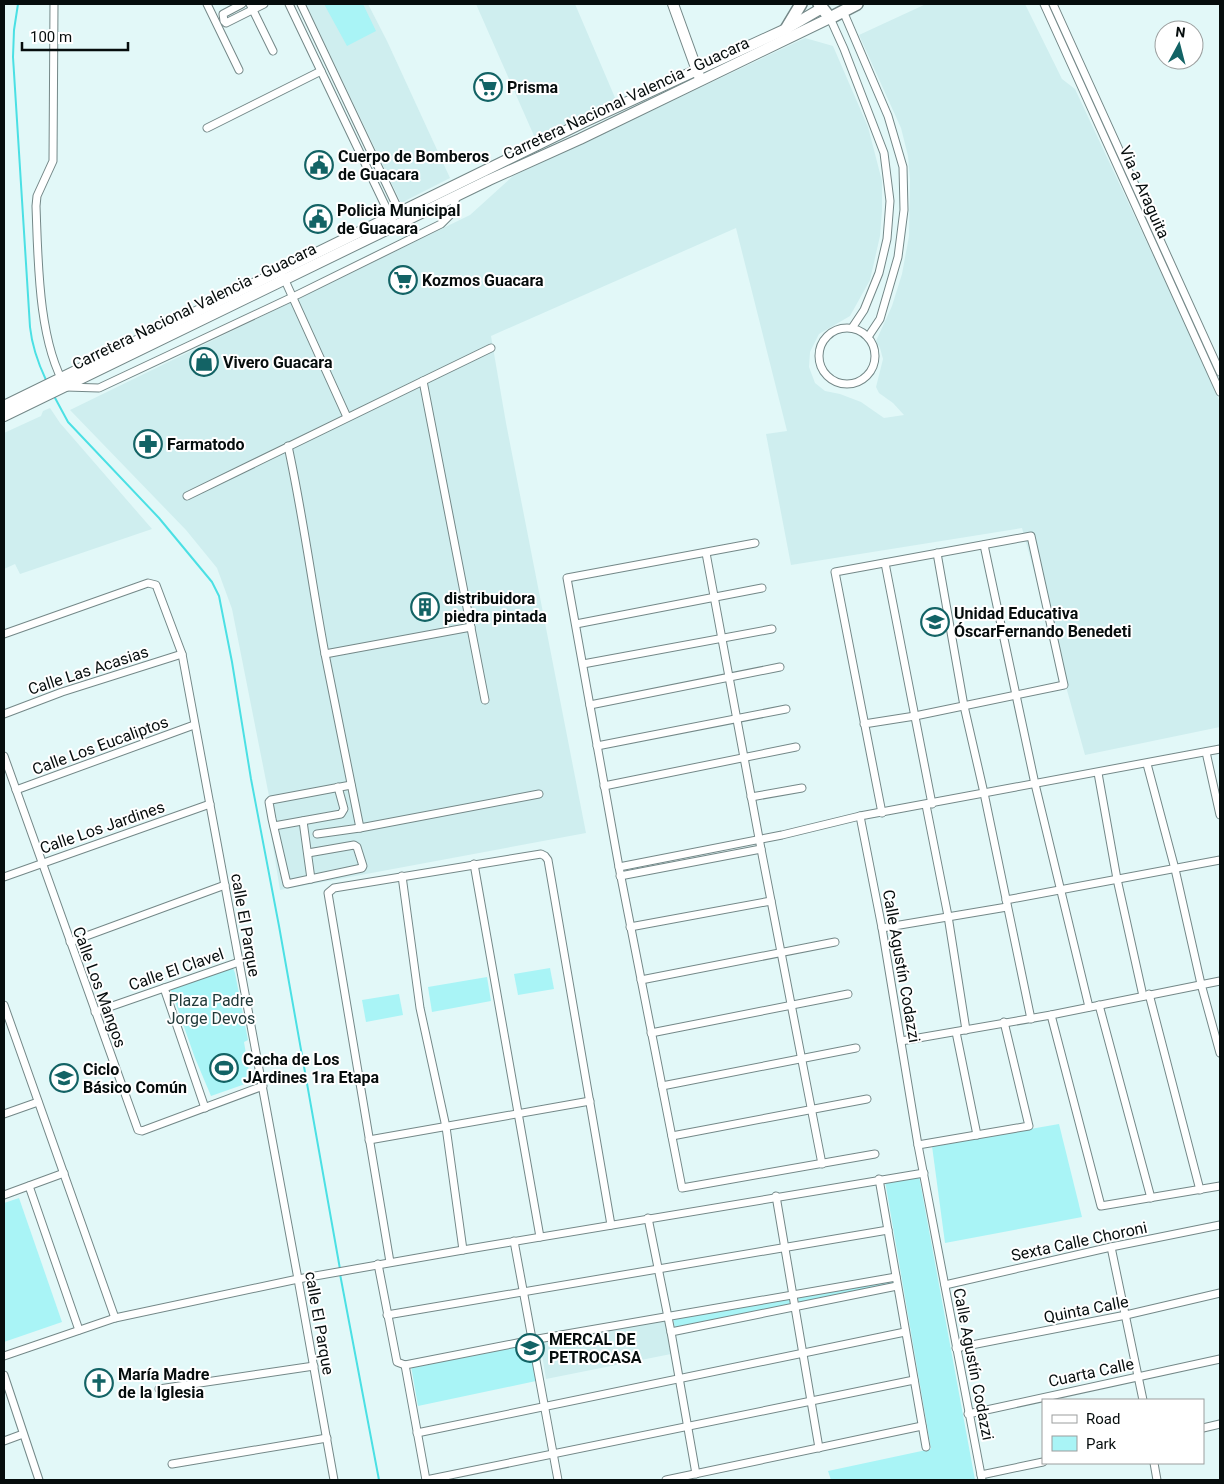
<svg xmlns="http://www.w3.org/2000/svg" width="1224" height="1484" viewBox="0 0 1224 1484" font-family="Roboto,sans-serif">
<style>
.built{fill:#cfeeef}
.green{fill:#a9f4f6}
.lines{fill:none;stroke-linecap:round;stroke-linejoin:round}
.stream{stroke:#4be0e4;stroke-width:2}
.street-casing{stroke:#748888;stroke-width:9}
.secondary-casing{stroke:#748888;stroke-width:12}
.primary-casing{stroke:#748888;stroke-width:14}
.street{stroke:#fff;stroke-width:7}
.secondary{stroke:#fff;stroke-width:10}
.primary{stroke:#fff;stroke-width:11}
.labels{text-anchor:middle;stroke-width:4;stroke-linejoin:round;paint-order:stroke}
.poi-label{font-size:16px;font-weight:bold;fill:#060d0d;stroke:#fff;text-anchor:start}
.street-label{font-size:16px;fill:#060d0d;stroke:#fff}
.park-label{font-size:16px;fill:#213a3a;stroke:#fff}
</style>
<rect width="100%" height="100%" fill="#e2f8f8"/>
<g class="built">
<polygon points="306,4 368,4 387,41 450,178 401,203"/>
<polygon points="476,4 575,4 616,100 535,138"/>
<polygon points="926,4 1025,4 1062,79 1075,89 1202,360 1220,402 1220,727 1085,755 1022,528 791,565 766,434 787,431 736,228 491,336 506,423 586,833 280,890 266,803 269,796 232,609 217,568 186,530 70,410 470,215 513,176 805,38 833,46 868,127 882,181 882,211 880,236 870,280 850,316 819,334 810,352 809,367 815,383 825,391 840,394 861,402 884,418 904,415 893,403 879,393 876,387 883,359 880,348 876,341 892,306 902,274 909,236 910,180 908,156 901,128 859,35"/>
<polygon points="50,408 60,423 152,529 20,574 15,564 4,569 4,433 41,416 43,411"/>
<polygon points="665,1321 671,1354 546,1379 540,1342"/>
</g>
<g class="green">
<polygon points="324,4 363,4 376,31 347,46"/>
<polygon points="230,967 233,968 235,973 248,1040 244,1042 250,1078 248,1083 211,1096 195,1058 171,990"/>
<polygon points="550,968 554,989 518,995 514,974"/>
<polygon points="487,977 491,1001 432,1012 428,987"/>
<polygon points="399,994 403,1015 366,1022 362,1000"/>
<polygon points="1059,1124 1082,1217 945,1243 932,1146"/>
<polygon points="919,1176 975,1480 831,1480 828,1471 931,1449 885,1181"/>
<polygon points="19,1198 62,1322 4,1342 4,1203"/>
<polygon points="893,1281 893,1283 799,1303 798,1298"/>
<polygon points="790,1299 791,1305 675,1328 673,1319"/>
<polygon points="530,1344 536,1381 418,1406 411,1366"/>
</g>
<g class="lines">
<g class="stream">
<path d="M 18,4 L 14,30 L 13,57 L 30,327 C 32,346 38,363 46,380"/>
<polyline points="54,396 68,422 159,518 212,582 219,596 232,662 251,779 279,926 340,1269"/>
<polyline points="340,1274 379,1480"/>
</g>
<defs>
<g id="street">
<path d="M 54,4 L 53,161 L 37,196 L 36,206 C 38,258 38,342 66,387 L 99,388 L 299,294 L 441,224 L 453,212 L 456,196"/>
<polyline points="207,4 239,70"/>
<polyline points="242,4 223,14 224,21 226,23 264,4"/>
<polyline points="250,4 273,51"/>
<polyline points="289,4 392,220"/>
<polyline points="301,4 401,215"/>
<polyline points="1044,4 1220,392"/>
<polyline points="1053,4 1220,372"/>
<polyline points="843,11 888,116 903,167 904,210 898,257 880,319 868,337"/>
<polyline points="830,18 844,49 884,153 890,201 887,239 879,273 864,310 852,328"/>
<polyline points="207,128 321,71"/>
<polyline points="283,276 347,417"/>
<circle cx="847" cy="356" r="28"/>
<polyline points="423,381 491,348"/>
<path d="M 288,446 C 303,515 312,585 325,654 L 471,627"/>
<polyline points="187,496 423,381 485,700"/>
<polyline points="755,543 567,578 619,867 682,1188 875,1154"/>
<polyline points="984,545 1035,784 1089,1007"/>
<polyline points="706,553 761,849 822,1164"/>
<polyline points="937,553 964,706 984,793 1031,1019"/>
<polyline points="885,563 932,804"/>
<polyline points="576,624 762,588"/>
<polyline points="4,634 148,583 156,585 182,654 298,1279 334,1480"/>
<polyline points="325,654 360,828 539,794"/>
<polyline points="583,664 772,629"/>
<polyline points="590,705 780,667"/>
<polyline points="4,714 62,692 182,654"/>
<polyline points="864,724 915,716 1064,685 1031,536 835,572 882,813"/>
<polyline points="597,746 786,709"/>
<polyline points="1206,752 1220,815"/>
<polyline points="4,756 138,1130 142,1131 263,1086"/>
<polyline points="1147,764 1175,869 1201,984 1220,1053"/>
<polyline points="1098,773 1117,879 1143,996"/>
<polyline points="604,786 796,747"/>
<polyline points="16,790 194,725"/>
<polyline points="751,797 802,788"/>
<polyline points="926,805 948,916 966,1030"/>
<polyline points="303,821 311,879"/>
<polyline points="274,826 341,814 344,809 338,787"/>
<polyline points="317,834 360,828"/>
<polyline points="308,853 354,845 357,847 363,866 362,868 287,884 272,819 269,802 271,800 351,785"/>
<polyline points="474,864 540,1237"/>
<polyline points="619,867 782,835 860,816"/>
<polyline points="402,876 420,1008 446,1127 463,1250"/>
<polyline points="620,876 761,849"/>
<polyline points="4,877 210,804"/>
<polyline points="1006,900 1220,860"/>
<polyline points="630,927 771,901"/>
<polyline points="882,928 1007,907"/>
<polyline points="70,942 225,885"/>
<polyline points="641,980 835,942"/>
<polyline points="164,988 205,1108"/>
<polyline points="1149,994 1200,1190"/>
<polyline points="4,1005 115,1318"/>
<polyline points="1099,1005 1151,1198"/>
<polyline points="95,1012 239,962"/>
<polyline points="1051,1015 1101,1206 1220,1186"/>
<polyline points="956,1032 977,1135"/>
<polyline points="651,1033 848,994"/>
<polyline points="901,1041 1051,1015 1220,981"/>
<polyline points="662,1086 856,1048"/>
<polyline points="4,1114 38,1102"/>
<polyline points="672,1136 867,1099"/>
<polyline points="369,1140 590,1101"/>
<polyline points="918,1145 1029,1126 1004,1022"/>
<polyline points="879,1179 926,1447"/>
<polyline points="29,1186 79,1330"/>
<polyline points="4,1195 64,1173"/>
<polyline points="776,1196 819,1448"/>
<polyline points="648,1218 671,1332 696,1474"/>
<polyline points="514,1241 558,1480"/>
<polyline points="1111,1247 1143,1400"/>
<polyline points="390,1262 328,893 334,888 541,854 545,856 548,860 611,1225"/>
<polyline points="378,1264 397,1362 405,1365 532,1340 896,1277"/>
<polyline points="945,1285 1111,1247 1220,1225"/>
<polyline points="387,1315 888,1230"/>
<polyline points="671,1332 897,1286"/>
<polyline points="956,1348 1126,1315 1220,1293"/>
<polyline points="4,1356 115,1318 298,1279 463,1250 924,1173"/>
<polyline points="405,1365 426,1480"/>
<polyline points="4,1375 39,1480"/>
<polyline points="159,1389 314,1366"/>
<polyline points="968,1414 1220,1359"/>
<polyline points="1203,1428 1220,1424"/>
<polyline points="417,1433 905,1332"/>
<polyline points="4,1441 23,1434"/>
<polyline points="1154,1463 1157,1480"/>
<polyline points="172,1464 327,1438"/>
<polyline points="981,1475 1043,1462"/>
<polyline points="426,1480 914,1380"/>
<polyline points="666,1480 922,1426"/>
<polyline points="982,1480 918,1145 882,928 860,816 1220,749"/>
</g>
<g id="secondary">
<polyline points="673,4 699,76"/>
<polyline points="4,406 584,122 786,29 822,8"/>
<polyline points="4,416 489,180 580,139 830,18"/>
</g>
<g id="primary">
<polyline points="819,4 830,18 857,4"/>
<polyline points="786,29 801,4"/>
</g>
</defs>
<use href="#street" class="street-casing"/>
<use href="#secondary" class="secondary-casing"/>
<use href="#primary" class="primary-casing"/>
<use href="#street" class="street"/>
<use href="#secondary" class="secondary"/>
<use href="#primary" class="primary"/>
</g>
<defs>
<symbol id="supermarket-ring" viewBox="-11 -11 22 22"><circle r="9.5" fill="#fff" stroke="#136365" stroke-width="1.5"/><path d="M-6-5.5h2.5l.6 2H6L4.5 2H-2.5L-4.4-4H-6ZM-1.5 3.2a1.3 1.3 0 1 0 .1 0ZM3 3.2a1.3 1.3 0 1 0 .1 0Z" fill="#136365"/></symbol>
<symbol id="civic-ring" viewBox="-11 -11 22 22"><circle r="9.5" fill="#fff" stroke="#136365" stroke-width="1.5"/><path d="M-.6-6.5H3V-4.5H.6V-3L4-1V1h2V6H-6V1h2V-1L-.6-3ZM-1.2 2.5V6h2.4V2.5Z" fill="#136365"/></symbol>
<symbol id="shop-ring" viewBox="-11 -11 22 22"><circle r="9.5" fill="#fff" stroke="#136365" stroke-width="1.5"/><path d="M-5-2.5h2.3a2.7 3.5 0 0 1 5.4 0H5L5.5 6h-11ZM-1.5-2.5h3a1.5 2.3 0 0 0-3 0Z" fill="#136365"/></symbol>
<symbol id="pharmacy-ring" viewBox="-11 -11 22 22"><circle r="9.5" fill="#fff" stroke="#136365" stroke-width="1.5"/><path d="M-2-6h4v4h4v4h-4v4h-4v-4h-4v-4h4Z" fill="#136365"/></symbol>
<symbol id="building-ring" viewBox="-11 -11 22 22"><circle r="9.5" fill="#fff" stroke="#136365" stroke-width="1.5"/><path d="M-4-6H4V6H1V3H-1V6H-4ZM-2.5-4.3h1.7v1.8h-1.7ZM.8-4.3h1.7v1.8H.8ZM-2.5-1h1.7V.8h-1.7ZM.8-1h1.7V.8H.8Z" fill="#136365"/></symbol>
<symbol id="school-ring" viewBox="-11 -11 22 22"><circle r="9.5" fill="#fff" stroke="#136365" stroke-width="1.5"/><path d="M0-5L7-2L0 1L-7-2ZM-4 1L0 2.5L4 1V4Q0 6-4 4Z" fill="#136365"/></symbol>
<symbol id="stadium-ring" viewBox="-11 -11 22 22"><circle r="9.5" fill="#fff" stroke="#136365" stroke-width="1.5"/><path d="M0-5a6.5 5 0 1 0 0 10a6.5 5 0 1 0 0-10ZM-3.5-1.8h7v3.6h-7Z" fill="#136365"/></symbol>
<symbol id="church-ring" viewBox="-11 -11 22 22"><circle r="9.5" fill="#fff" stroke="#136365" stroke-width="1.5"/><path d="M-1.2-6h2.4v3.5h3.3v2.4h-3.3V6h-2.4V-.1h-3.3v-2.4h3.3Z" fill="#136365"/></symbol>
</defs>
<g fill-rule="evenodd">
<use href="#supermarket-ring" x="472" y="71" width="32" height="32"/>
<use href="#civic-ring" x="303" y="149" width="32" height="32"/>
<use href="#civic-ring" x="302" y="203" width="32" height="32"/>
<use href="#supermarket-ring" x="387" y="264" width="32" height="32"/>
<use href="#shop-ring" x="188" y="346" width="32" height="32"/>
<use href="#pharmacy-ring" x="132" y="428" width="32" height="32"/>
<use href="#building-ring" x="409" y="591" width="32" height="32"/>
<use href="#school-ring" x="919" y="606" width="32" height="32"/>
<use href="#stadium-ring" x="208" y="1052" width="32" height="32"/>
<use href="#school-ring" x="48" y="1062" width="32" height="32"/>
<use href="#school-ring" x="514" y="1332" width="32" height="32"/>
<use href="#church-ring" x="83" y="1367" width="32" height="32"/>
</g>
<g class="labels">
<g class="poi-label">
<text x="507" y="93">Prisma</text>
<text x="338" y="162">Cuerpo de Bomberos<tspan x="338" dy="18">de Guacara</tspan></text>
<text x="337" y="216">Policia Municipal<tspan x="337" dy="18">de Guacara</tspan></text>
<text x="422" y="286">Kozmos Guacara</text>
<text x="223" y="368">Vivero Guacara</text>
<text x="167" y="450">Farmatodo</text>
<text x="444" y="604">distribuidora<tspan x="444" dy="18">piedra pintada</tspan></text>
<text x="954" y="619">Unidad Educativa<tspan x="954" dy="18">ÓscarFernando Benedeti</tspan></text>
<text x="243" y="1065">Cacha de Los<tspan x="243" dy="18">JArdines 1ra Etapa</tspan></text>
<text x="83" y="1075">Ciclo<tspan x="83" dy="18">Básico Común</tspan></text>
<text x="549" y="1345">MERCAL DE<tspan x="549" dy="18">PETROCASA</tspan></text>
<text x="118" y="1380">María Madre<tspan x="118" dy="18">de la Iglesia</tspan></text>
</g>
<g class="street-label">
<text transform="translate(626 98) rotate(-25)" y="6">Carretera Nacional Valencia - Guacara</text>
<text transform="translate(1145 192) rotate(66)" y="6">Via a Araguita</text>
<text transform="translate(194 306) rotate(-26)" y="6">Carretera Nacional Valencia - Guacara</text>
<text transform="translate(88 670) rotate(-18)" y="6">Calle Las Acasias</text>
<text transform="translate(100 745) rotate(-20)" y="6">Calle Los Eucaliptos</text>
<text transform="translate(102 827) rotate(-19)" y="6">Calle Los Jardines</text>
<text transform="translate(246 925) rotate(80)" y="6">calle El Parque</text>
<text transform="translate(902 966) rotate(80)" y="6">Calle Agustín Codazzi</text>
<text transform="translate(176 969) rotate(-19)" y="6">Calle El Clavel</text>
<text transform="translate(100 987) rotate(70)" y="6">Calle Los Mangos</text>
<text transform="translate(1079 1241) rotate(-12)" y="6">Sexta Calle Choroni</text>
<text transform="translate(1086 1309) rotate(-11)" y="6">Quinta Calle</text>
<text transform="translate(320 1323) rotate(80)" y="6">calle El Parque</text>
<text transform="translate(974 1364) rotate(79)" y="6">Calle Agustín Codazzi</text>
<text transform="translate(1091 1372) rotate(-12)" y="6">Cuarta Calle</text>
</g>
<g class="park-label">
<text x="211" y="1006">Plaza Padre<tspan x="211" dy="18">Jorge Devos</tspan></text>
</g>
</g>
<rect width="1224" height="1484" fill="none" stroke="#060d0d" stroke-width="10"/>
<rect x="1042" y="1399" width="162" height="65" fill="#ffffff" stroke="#9b9e9e"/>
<rect x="1052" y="1415" width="25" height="8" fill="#ffffff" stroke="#9b9e9e"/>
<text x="1086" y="1424" font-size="15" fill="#060d0d">Road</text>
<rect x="1052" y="1436" width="25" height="15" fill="#a9f4f6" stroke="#9b9e9e"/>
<text x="1086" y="1449" font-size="15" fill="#060d0d">Park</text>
<g transform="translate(1179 45) rotate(7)"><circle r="24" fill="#ffffff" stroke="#9b9e9e"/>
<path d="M0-4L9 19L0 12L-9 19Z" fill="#136365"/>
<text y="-8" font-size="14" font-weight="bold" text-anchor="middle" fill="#060d0d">N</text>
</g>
<path d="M22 42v8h106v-8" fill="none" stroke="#060d0d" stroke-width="2.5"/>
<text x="30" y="42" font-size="15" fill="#060d0d" stroke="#ffffff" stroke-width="4" paint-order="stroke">100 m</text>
</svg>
